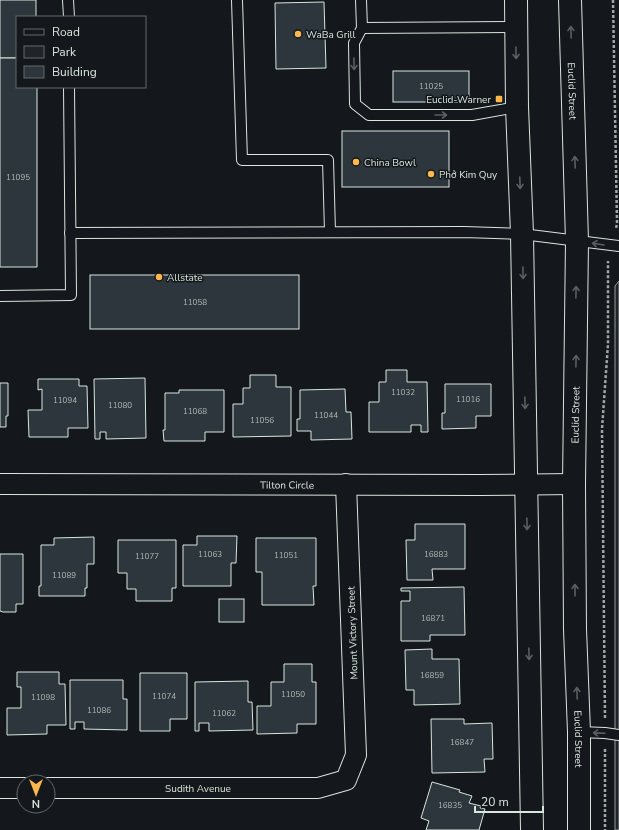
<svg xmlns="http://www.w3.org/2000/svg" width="619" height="830" viewBox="0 0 619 830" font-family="'Nunito Sans',sans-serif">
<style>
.green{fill:#202428;stroke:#939e99}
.building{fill:#2c363c;stroke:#d8e6dc}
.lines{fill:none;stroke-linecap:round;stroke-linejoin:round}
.service-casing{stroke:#d8e6dc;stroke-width:12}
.minor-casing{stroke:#d8e6dc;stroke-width:22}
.primary-casing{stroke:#d8e6dc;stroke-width:24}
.path{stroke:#9da8a2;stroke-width:2.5;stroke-dasharray:3 2;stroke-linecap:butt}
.service{stroke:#14181c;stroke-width:10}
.minor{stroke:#14181c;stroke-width:20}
.primary{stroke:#14181c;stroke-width:22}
.oneway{stroke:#59605f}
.poi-dot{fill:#ffb74d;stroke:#14181c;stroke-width:1.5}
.labels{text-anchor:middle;stroke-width:3;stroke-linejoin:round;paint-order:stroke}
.number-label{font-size:8px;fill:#adbab4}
.poi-label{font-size:10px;fill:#d8e6dc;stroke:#14181c;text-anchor:start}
.street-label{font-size:10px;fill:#d8e6dc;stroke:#14181c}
</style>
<rect width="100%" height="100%" fill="#14181c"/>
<polygon class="green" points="619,281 619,830 615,830 615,286"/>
<g class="building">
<polygon points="0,0 36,0 36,17 17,17 17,58 0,58"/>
<polygon points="324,2 326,68 276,69 275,3"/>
<polygon points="0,58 17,58 17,87 37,87 37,267 0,267"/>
<rect x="393" y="71" width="76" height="31"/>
<rect x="342" y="131" width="107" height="56"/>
<rect x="90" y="275" width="209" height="54"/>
<polygon points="386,370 407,370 407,382 427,382 428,432 421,432 421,425 411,425 411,432 369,432 369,402 379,402 379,382 386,382"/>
<polygon points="250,375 276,375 276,387 291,387 291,436 233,437 233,404 243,404 243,388 250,388"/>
<polygon points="145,378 146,438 106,439 106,432 100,432 100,439 95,439 94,379"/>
<polygon points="38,379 79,379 79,386 87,386 88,428 68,428 68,437 29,437 28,410 42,410 42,389 38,390"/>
<polygon points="0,383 8,383 8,416 6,416 6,427 0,427"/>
<polygon points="445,384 491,384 491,416 476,416 476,428 442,429 442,413 445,413"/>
<polygon points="345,389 346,412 351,412 352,439 311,440 311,431 297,431 297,419 300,419 300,390"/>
<polygon points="179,390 224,390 224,432 205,432 205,441 164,441 163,430 165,430 165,393 179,393"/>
<polygon points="415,524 465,524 465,569 432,569 433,580 407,580 406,540 415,540"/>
<polygon points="197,536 237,536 236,563 231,563 231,586 183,586 183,545 197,545"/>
<polygon points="94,537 94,564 87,564 87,588 85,588 85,596 39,596 39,586 41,586 41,545 54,545 54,538"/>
<polygon points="256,538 316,538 316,586 313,586 314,605 262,605 262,572 256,572"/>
<polygon points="118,540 176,540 176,588 172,588 172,601 136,601 136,589 127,589 127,573 118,573"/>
<polygon points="0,554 23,554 23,604 16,604 16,612 3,612 0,611"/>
<polygon points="464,587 465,635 430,635 430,641 401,641 401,601 410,601 410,591 401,591 401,588"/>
<rect x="219" y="599" width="25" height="23"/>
<polygon points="432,649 432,659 459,659 460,704 414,705 414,690 406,690 405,650"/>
<polygon points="284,664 312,664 312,682 316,682 316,724 297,724 297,733 257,734 257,706 271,706 271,682 284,682"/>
<polygon points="17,672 59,672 59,684 65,684 66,725 47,725 47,734 7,735 7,708 21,708 21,687 17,687"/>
<polygon points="140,673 187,673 187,719 170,719 170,731 140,731"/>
<polygon points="70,680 123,680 123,699 127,699 127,730 84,729 84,722 75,722 75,729 70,729"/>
<polygon points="248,681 248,702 252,702 253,730 209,731 209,723 199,723 199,731 195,731 195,682"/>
<polygon points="431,719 464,719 464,724 492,723 493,759 484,759 485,772 432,773"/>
<polygon points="432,782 460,790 459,792 472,796 469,803 481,806 480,808 485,809 479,830 426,830 429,821 421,818"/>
</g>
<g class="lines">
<defs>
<g id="service">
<polyline points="68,0 69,17"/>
<polyline points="237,0 242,160 328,160 330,232"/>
<polyline points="361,0 362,28 516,27"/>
<polyline points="362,28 354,43 355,104 369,115 472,115 517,107"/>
<polyline points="70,233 464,232 522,234 619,246"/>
<polyline points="0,296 71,295 69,87"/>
<polyline points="579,732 605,733 619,735"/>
</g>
<g id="minor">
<path id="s1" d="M 0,484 L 481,485 L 574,484"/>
<polyline points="0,788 24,788"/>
<path id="s2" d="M 48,788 L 318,788 L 346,780 L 356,755 L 346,484"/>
</g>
<g id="primary">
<polyline points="516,0 517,107 522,234 532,830"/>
<path id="s3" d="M 570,0 L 577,241 L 574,484 L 575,629 L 579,732 L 579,830"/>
</g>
</defs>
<use href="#service" class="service-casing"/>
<use href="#minor" class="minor-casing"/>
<use href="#primary" class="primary-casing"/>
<g class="path">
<polyline points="613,0 617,223 616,229"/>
<polyline points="605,718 602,429 608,344 608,261"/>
<polyline points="605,749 605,830"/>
</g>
<use href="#service" class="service"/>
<use href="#minor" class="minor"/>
<use href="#primary" class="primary"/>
</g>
<defs><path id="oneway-shaft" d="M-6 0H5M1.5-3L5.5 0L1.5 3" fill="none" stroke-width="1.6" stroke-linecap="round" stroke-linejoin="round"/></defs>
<g class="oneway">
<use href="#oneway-shaft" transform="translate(571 32) rotate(-92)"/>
<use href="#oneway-shaft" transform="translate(516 53) rotate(89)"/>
<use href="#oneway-shaft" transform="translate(354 64) rotate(89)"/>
<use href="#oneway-shaft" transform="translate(441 115)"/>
<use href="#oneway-shaft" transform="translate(575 162) rotate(-92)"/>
<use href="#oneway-shaft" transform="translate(520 183) rotate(88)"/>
<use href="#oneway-shaft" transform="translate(598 244) rotate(-171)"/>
<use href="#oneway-shaft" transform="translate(523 273) rotate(89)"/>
<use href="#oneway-shaft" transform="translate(576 292) rotate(-89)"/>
<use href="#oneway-shaft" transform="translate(576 361) rotate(-89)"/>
<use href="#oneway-shaft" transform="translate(525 403) rotate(89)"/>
<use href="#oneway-shaft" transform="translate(527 524) rotate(89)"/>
<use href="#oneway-shaft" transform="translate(575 590) rotate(-90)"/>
<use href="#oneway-shaft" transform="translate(529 654) rotate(89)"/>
<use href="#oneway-shaft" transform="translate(577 693) rotate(-92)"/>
<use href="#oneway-shaft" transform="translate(599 733) rotate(-178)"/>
</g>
<g class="poi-dot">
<circle cx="298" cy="34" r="4"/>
<rect x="495" y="95" width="8" height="8" rx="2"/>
<circle cx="356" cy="162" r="4"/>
<circle cx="431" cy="174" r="4"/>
<circle cx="159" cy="277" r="4"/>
</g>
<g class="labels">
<g class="number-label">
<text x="431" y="89">11025</text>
<text x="18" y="180">11095</text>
<text x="195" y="305">11058</text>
<text x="403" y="395">11032</text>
<text x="468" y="402">11016</text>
<text x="65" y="403">11094</text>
<text x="120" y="408">11080</text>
<text x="195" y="414">11068</text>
<text x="326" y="418">11044</text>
<text x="262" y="423">11056</text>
<text x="210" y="557">11063</text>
<text x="436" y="557">16883</text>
<text x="286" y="558">11051</text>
<text x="147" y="559">11077</text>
<text x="64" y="578">11089</text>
<text x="433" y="621">16871</text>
<text x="432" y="678">16859</text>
<text x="293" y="697">11050</text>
<text x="164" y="699">11074</text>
<text x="43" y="700">11098</text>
<text x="99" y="713">11086</text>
<text x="224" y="716">11062</text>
<text x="462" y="745">16847</text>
<text x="450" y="808">16835</text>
</g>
<g class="poi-label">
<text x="306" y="38">WaBa Grill</text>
<text x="491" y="103" text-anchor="end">Euclid-Warner</text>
<text x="364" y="166">China Bowl</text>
<text x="439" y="178">Phở Kim Quy</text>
<text x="167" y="281">Allstate</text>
</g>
<g class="street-label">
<text dy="4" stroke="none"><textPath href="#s3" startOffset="91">Euclid Street</textPath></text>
<text transform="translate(575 415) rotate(-89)" y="4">Euclid Street</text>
<text dy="4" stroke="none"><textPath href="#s1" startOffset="287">Tilton Circle</textPath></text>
<text transform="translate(352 633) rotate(-92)" y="4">Mount Victory Street</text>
<text dy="4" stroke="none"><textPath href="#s3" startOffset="739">Euclid Street</textPath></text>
<text dy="4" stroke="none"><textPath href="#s2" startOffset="150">Sudith Avenue</textPath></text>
</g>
</g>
<rect x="16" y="16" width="130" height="72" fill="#14181c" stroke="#626a69"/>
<rect x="24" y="29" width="20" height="6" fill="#14181c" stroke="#626a69"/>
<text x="52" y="36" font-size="12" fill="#d8e6dc">Road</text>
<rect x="24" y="46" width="20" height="12" fill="#202428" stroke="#626a69"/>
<text x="52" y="56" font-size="12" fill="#d8e6dc">Park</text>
<rect x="24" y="66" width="20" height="12" fill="#2c363c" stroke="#626a69"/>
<text x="52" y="76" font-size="12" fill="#d8e6dc">Building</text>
<g transform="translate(36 794) rotate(180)"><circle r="19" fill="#14181c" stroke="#626a69"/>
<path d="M0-3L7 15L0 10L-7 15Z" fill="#ffb74d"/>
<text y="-6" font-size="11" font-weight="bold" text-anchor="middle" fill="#d8e6dc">N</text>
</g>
<path d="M475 806v6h68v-6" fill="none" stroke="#d8e6dc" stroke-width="2"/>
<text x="481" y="806" font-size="12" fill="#d8e6dc" stroke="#14181c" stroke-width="3" paint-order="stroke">20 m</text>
</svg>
